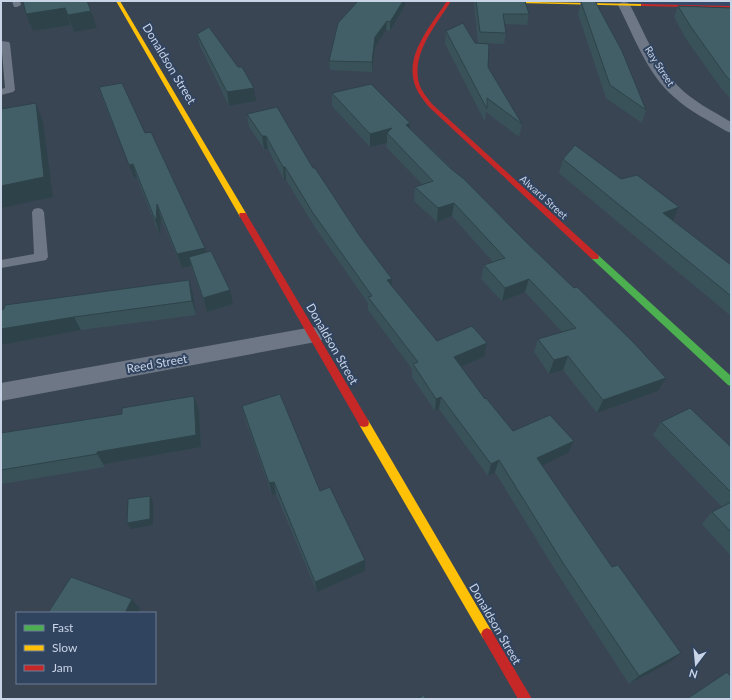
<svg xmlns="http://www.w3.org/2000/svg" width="732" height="700" viewBox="0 0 732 700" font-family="Lato,sans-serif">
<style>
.built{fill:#364a6a}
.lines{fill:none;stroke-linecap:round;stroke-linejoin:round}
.lane{fill:#6d7786;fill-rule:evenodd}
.street{fill:#6d7786;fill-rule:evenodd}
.fast{fill:#4caf50;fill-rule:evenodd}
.slow{fill:#ffc107;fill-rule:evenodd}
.jam{fill:#c62828;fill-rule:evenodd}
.wall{fill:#395259}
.shaded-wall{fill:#2e4249}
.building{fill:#425f68;stroke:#2e4249}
.labels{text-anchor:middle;stroke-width:4;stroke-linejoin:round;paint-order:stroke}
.far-street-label{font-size:10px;fill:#c9d4e6;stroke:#30435f}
.street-label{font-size:12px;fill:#c9d4e6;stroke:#30435f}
</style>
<rect width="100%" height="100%" fill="#3a4554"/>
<polygon class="built" points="480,1 731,1 731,7"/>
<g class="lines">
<g class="lane">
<polygon points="12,1 20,1 21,5 17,7 14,7"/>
<polygon points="1,41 9,42 10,44 15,90 13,92 1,95 1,89 5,88"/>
<polygon points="38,208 42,209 44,212 48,257 46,260 41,261 1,268 1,260 34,254 32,212 34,209"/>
</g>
<g class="street">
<path d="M 624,2 L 628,3 L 630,5 C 644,32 656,63 677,85 C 692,101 713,111 731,122 L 731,133 L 726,131 C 708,120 689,111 674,97 C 647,74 634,36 618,5 L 620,3 Z"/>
<polygon points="313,327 321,329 324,335 321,341 1,401 1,383"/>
</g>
<polygon class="fast" points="595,254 598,255 731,376 731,386 728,385 592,259 591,257 592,255"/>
<g class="slow">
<polygon points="116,1 120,1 247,215 246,217 240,217 239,215"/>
<polygon points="478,1 643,4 645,5 643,6 480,2"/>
<polygon points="364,419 368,420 491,630 493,634 491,638 487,640 483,638 360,426 359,423 360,420"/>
</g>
<g class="jam">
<path d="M 447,1 L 451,1 C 437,24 411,53 419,83 C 421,91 427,97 432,104 L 598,255 L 599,257 L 598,259 L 592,259 L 428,106 C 423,99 416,91 414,82 C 406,53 432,24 447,1 Z"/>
<polygon points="641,4 731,6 731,8 643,6 641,6"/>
<polygon points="240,213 246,213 247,215 368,420 369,423 368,426 364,427 360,426 239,215"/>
<polygon points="487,628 491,630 532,699 518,699 483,638 481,634 483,630"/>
</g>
</g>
<g class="wall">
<polygon points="23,1 91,11 97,28 74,32 71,25 33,31 26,14"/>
<polygon points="358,1 405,1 405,6 390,31 386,30 375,47 372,72 330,70 329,61"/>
<polygon points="475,1 525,1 529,14 527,25 505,24 506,33 504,44 478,43 474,3"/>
<polygon points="581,2 646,110 642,123 606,98 578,14"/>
<polygon points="678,6 731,8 731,99 721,88 686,39 674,17"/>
<polygon points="446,31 488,67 522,124 519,137 486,112 485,122 445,44"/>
<polygon points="197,34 238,67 256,101 229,106 200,46"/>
<polygon points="99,87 145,133 205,248 206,252 230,290 233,304 207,312 191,266 182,268 161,218 160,236 137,178 134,178 103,100"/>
<polygon points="332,93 410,123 410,128 666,378 658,391 597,413 563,370 549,374 534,352 538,339 562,332 525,292 502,301 481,279 484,265 493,262 452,216 437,222 414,201 415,187 423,185 386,147 387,143 370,147 332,106"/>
<polygon points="247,114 313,168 359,235 392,279 391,286 437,341 484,357 461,366 485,399 513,431 568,453 542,465 670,662 629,684 557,573 495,472 488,476 439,409 435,411 412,377 412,369 368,310 368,303 314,226 286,180 284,180 268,149 264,149 249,127"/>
<polygon points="563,159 621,179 679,207 673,220 731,265 731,316 559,173"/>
<polygon points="193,294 196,315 81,330 1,345 1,310"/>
<polygon points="194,396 199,410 201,447 105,464 105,467 2,484 2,488 1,488 1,433 122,414"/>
<polygon points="242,406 320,491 365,560 365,571 317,592 276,494 272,495 245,419"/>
<polygon points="661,422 731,447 731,556 702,524 712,512 722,507 653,435"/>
<polygon points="727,672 731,699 686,699 709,684"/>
</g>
<g class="shaded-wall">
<polygon points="1,1 11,1 11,2 1,3"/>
<polygon points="403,1 405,1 405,6 390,31 390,22"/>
<polygon points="65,8 71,25 33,31 26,14"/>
<polygon points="91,11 97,28 74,32 68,15"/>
<polygon points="387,21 386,30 375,47 372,72 372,62 375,37"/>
<polygon points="254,88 256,101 229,106 227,92"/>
<polygon points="36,103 43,122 53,197 1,208 1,186"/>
<polygon points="410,123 410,137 406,125"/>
<polygon points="392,128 387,133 387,143 370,147 370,134"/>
<polygon points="262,136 266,136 268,149 264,149"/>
<polygon points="133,164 137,178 134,178 129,165"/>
<polygon points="283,167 285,167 286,180 284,180"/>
<polygon points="454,203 452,216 437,222 438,208"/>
<polygon points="157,204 161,218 160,236 156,222"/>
<polygon points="679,207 673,221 663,213"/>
<polygon points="1,216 2,218 2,252 1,252"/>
<polygon points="205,248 209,262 189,257 191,266 182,268 177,254"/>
<polygon points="392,279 391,292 387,280"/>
<polygon points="529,279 525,292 502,301 505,288"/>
<polygon points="189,280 193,294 196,315 192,301"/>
<polygon points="230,290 233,304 207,312 203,298"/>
<polygon points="74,317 81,330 1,345 1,329"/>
<polygon points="487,343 484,357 452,370 454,357"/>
<polygon points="568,356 563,370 549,374 554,360"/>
<polygon points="666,378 658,391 597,413 603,400"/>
<polygon points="194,396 199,410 201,447 105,464 105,467 97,454 97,452"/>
<polygon points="441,397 439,409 435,411 436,399"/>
<polygon points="574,441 568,453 533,470 537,458"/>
<polygon points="499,460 495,472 488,476 491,464"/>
<polygon points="1,482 2,484 2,488 1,488"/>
<polygon points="274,482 276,494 272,495 269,483"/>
<polygon points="150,496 153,502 153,525 131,529 127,523"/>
<polygon points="365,560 365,571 317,592 315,582"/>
<polygon points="132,599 140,609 138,613 125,613"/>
<polygon points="681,653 670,662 629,684 639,676"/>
</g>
<g class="building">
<polygon points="23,1 87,1 91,11 68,15 65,8 26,14"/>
<polygon points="358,1 403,1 390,22 387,21 375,37 372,62 329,61 338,23"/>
<polygon points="476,1 525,1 529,14 503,14 506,33 480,32"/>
<polygon points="583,1 595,1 622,51 646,110 610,85 581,2"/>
<polygon points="678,6 731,8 731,81 726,76 691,27"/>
<polygon points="463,23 475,43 489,44 488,67 522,124 487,98 487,109 446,31"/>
<polygon points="209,27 238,67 242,67 254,88 227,92 197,34"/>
<polygon points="122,83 145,133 151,132 205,248 177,254 157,204 156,222 133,164 129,165 99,87"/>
<polygon points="371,84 410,123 406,125 450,168 464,179 527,243 574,288 577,287 634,343 666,378 603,400 568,356 554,360 538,339 576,328 529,279 505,288 484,265 505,258 454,203 438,208 415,187 433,181 387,133 392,128 370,134 332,93"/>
<polygon points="36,103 44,177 1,186 1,109"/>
<polygon points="277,107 313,168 315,168 359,235 392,279 387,280 437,341 472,326 487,343 454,357 485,399 486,398 513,431 550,415 574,441 537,458 612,567 618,565 681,653 639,676 563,563 499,460 491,464 441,397 436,399 413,364 418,362 368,297 372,296 313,213 285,167 283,167 266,136 262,136 247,114"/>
<polygon points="575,145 621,179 637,175 679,207 663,213 731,265 731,296 563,159"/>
<polygon points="211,251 230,290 203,298 189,257"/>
<polygon points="189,280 192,301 74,317 1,329 1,310 4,309 5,305"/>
<polygon points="280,394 320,491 330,487 365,560 315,582 274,482 269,483 242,406"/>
<polygon points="194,396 196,435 97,452 97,454 1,470 1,433 122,414 122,408"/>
<polygon points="690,408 731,447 731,492 661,422"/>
<polygon points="150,496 150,519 127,523 128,499"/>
<polygon points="731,502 731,532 712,512"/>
<polygon points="71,577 132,599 125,613 48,613"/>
<polygon points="727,672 731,677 731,699 687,699"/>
<polygon points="424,695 426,699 417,699"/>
</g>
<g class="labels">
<g class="far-street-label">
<text transform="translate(660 66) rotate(57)" y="4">Ray Street</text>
<text transform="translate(544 197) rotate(42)" y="4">Alward Street</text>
</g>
<g class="street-label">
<text transform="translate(169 64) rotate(59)" y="4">Donaldson Street</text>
<text transform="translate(332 344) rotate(60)" y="4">Donaldson Street</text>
<text transform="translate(157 364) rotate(-10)" y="4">Reed Street</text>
<text transform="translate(495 624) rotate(60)" y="4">Donaldson Street</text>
</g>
</g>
<rect width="732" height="700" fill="none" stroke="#c9d4e6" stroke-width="4"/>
<rect x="16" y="612" width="140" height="72" fill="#30435f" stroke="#6d7d95"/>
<rect x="24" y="625" width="20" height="6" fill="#4caf50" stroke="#6d7d95"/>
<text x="52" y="632" font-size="12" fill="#c9d4e6">Fast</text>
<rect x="24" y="645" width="20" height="6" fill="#ffc107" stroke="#6d7d95"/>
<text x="52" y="652" font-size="12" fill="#c9d4e6">Slow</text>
<rect x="24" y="665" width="20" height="6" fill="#c62828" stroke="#6d7d95"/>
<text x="52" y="672" font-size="12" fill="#c9d4e6">Jam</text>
<g transform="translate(696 664) rotate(196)" stroke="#30435f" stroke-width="3" paint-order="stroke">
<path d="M0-3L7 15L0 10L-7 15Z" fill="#c9d4e6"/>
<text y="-6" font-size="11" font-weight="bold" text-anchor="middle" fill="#c9d4e6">N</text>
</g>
</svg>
